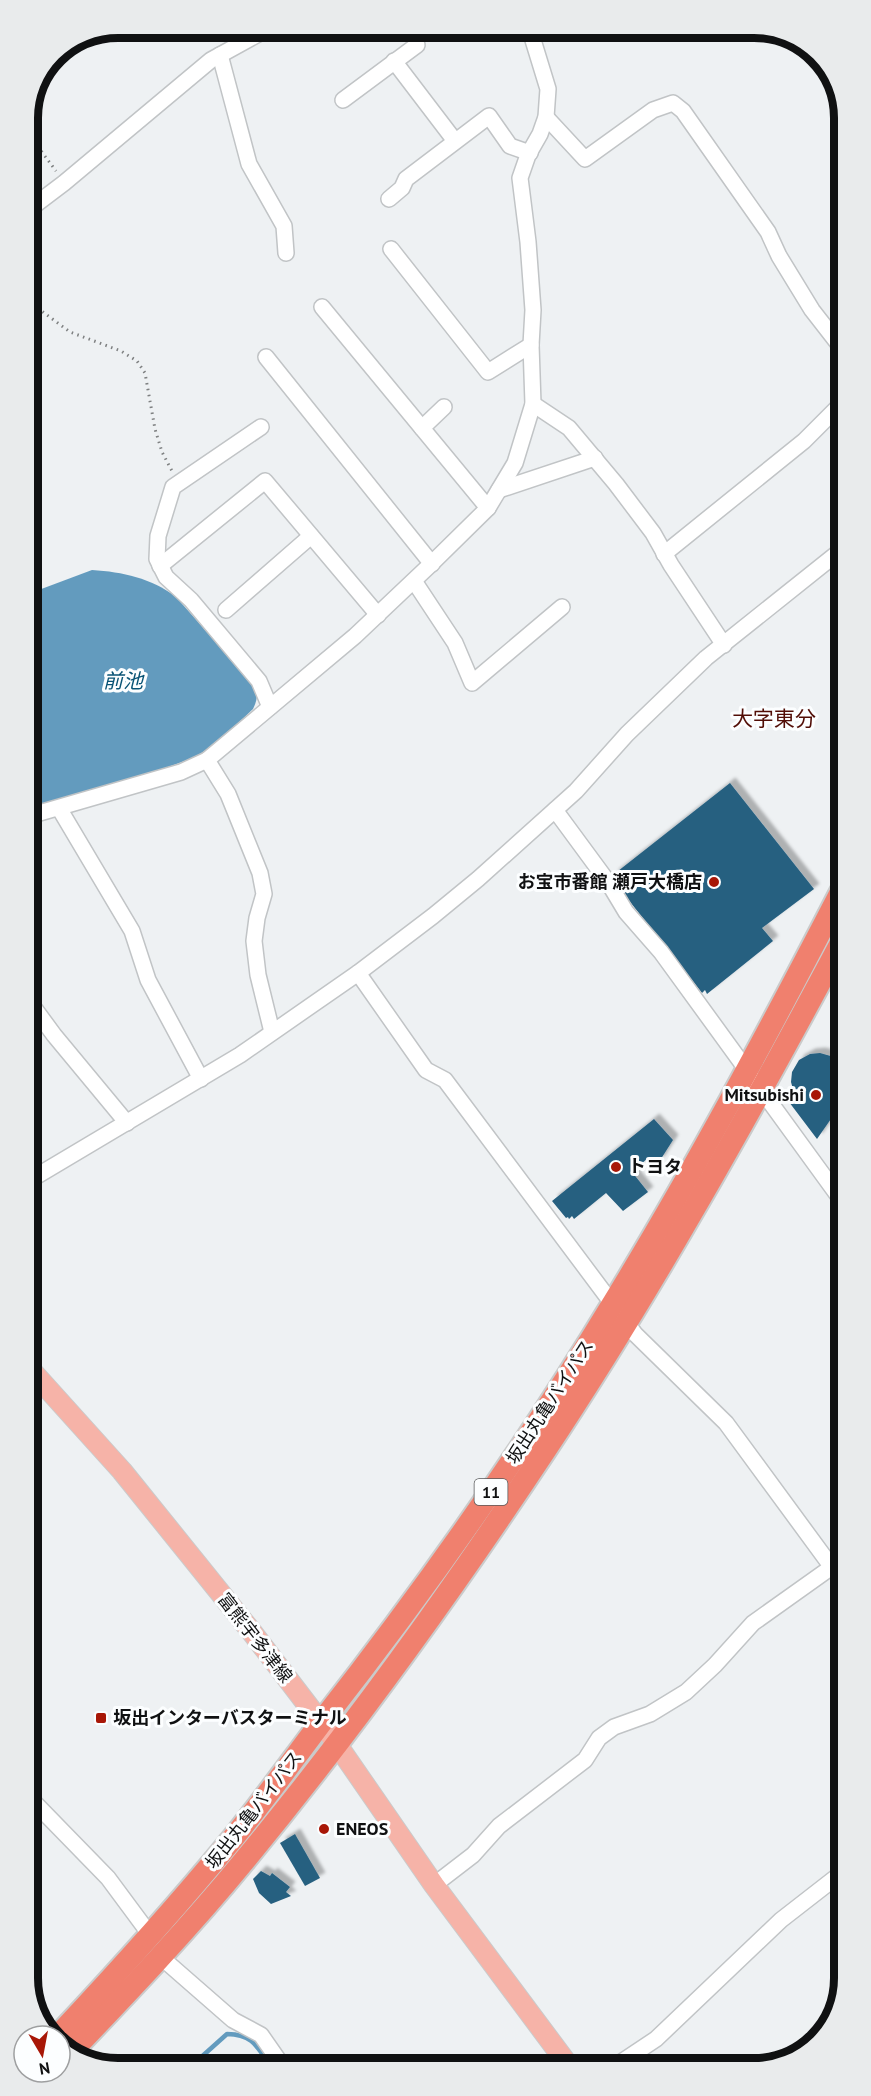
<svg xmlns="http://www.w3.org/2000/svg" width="871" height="2096" viewBox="0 0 871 2096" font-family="'PT Sans','Noto Sans JP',sans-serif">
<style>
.water{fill:#639bbe}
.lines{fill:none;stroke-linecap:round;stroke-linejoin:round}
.stream{stroke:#639bbe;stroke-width:4.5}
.building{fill:#276080;filter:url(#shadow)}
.minor-casing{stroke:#c1c4c6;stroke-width:18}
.major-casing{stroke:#cacbcb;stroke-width:22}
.highway-casing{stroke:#cacbcb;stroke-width:26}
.path{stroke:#7e8081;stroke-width:3;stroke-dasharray:1.5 4.5;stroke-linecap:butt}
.minor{stroke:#fff;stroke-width:15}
.major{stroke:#f6b3a8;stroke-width:20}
.highway{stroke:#f0806e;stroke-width:22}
.poi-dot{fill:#a81707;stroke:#fcfeff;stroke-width:2}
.labels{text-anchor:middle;stroke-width:6;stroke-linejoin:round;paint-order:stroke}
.shield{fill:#fcfeff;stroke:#575859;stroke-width:1.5}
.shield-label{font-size:16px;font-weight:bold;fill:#101112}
.poi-label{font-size:18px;font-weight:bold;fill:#101112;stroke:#fcfeff;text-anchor:start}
.street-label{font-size:18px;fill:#101112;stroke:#fcfeff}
.water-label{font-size:20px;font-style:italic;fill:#085375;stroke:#fcfeff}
.quarter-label{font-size:21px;fill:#510d06;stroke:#fcfeff}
.rim{fill:none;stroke:#101112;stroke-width:8}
</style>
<defs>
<filter id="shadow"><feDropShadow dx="5.5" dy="-5.5" stdDeviation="1.5" flood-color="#0004"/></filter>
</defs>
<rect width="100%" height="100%" fill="#eef1f3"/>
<path class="water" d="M 92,570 C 123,572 151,578 176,597 L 255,686 C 258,695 257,701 253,709 L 210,750 L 193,758 L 135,779 L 29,808 L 28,594 Z"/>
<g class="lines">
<path class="stream" d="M 189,2068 L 227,2034 C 253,2034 258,2048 272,2068"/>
</g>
<g class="building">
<polygon points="730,783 814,889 762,928 773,941 707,994 705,990 702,993 623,893 626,890 613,875"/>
<polygon points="820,1053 834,1057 842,1064 842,1103 817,1139 786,1098 794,1093 791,1082 792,1072 799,1060 810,1054"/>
<polygon points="654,1119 673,1140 659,1162 648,1158 632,1172 648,1192 623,1211 606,1193 574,1219 572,1216 569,1219 568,1217 566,1218 552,1201"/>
<polygon points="295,1834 320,1878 305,1886 280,1843"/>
<polygon points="261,1871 270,1876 272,1873 290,1887 286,1892 291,1896 271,1904 259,1893 253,1879"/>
</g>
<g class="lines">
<defs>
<g id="minor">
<polyline points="220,55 249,164 284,226 286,253"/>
<polyline points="394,61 455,141"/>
<polyline points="343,100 417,45"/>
<polyline points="546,117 585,159 653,110 673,103 683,111 768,232 779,256 812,310 840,346"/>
<polyline points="389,199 402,188 406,179 489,116 510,146 530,153"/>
<polyline points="27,211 64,183 211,60 271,27"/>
<polyline points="391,249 488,372 531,345"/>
<polyline points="322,307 488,508"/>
<polyline points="266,357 432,564"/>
<polyline points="533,404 569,428 616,484 653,533 671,565 724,645"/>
<polyline points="261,427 173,487 158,536 157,559 166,577 191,600 259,681 270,707"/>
<polyline points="422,428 444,407"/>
<polyline points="499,490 595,458"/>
<polyline points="664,554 804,441 840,405"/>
<polyline points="160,566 265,481 378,615"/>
<polyline points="414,581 455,643 472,683 562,607"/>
<polyline points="226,610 311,536"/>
<polyline points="59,808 132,931 148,980 201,1079"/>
<polyline points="555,810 608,882 626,912 661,952 842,1201"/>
<polyline points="29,816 181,772 207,760"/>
<polyline points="358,973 426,1070 445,1080 635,1334 726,1423 831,1566"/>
<polyline points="29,1001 54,1035 127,1123"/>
<polyline points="272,1032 258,975 254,941 257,918 264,894 260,873 228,794 207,760 355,636 429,566 488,508 515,463 533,404 531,345 533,310 528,242 520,178 528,155 540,134 546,117 548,89 529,27"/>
<polyline points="30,1180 240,1055 358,973 433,916 478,879 576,791 627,734 706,658 840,551"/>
<polyline points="31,1799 108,1878 151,1936"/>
<polyline points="434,1885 473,1855 499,1826 585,1760 599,1738 614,1727 650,1714 686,1692 715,1665 753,1623 843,1559"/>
<polyline points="162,1958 233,2020 261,2035 284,2068"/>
<polyline points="617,2065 656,2039 781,1920 844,1871"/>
</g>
<polyline id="major" points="30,1369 122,1471 251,1631 329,1733 434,1885 569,2066"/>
<g id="highway">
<path d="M 58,2036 C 117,1973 175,1909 230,1842 C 262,1803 292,1761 323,1720 C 428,1586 526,1447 614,1302 C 696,1168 769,1031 841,892"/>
<path d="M 70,2053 C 130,1990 189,1928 244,1861 C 352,1730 452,1591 546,1449 C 654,1286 749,1115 841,943"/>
</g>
</defs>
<use href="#minor" class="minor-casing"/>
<use href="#major" class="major-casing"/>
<use href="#highway" class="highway-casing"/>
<g class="path">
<polyline points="27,132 56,171"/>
<polyline points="28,301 70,332 121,351 137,361 145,373 155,429 162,452 172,471"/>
</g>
<use href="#minor" class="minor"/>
<use href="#major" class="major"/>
<use href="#highway" class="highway"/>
</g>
<g class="poi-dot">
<circle cx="714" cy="882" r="6"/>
<circle cx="816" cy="1095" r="6"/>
<circle cx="616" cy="1167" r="6"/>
<rect x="95" y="1712" width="12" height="12" rx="3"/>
<circle cx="324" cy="1829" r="6"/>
</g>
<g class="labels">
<rect class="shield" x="474.5" y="1479" width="33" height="26" rx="4.5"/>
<g class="shield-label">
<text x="491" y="1498">11</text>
</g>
<g class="poi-label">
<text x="702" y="888" text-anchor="end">お宝市番館 瀬戸大橋店</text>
<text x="804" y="1101" text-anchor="end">Mitsubishi</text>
<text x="628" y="1173">トヨタ</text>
<text x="113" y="1724">坂出インターバスターミナル</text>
<text x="336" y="1835">ENEOS</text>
</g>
<g class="street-label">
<text transform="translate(550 1402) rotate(-57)" y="6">坂出丸亀バイパス</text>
<text transform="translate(255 1638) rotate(52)" y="6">富熊宇多津線</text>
<text transform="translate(254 1810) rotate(-52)" y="6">坂出丸亀バイパス</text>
</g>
<g class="water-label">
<text x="123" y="688">前池</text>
</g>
<g class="quarter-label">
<text x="774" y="726">大字東分</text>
</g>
</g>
<path d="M0 0H871V2096H0ZM118 38H754A80 80 0 0 1 834 118V1978A80 80 0 0 1 754 2058H118A80 80 0 0 1 38 1978V118A80 80 0 0 1 118 38Z" fill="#e9ebec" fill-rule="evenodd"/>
<path class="rim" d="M118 38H754A80 80 0 0 1 834 118V1978A80 80 0 0 1 754 2058H118A80 80 0 0 1 38 1978V118A80 80 0 0 1 118 38Z"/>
<g transform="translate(42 2054) rotate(170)"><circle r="28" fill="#fcfeff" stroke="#9e9fa0" stroke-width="1.5"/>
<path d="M0-4.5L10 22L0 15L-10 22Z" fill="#a81707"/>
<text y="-9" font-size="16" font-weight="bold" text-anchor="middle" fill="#101112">N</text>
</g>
</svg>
